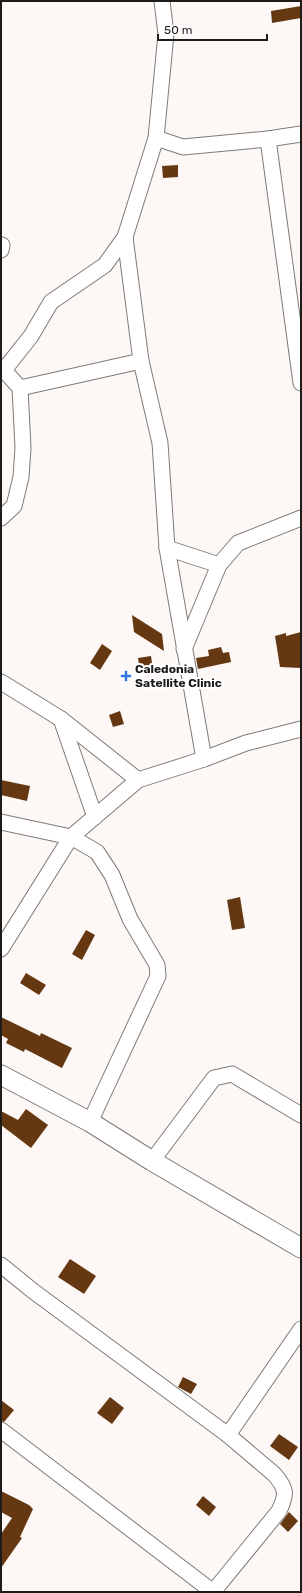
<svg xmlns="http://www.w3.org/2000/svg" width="302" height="1593" viewBox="0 0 302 1593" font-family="Rubik,sans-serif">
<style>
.building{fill:#653812}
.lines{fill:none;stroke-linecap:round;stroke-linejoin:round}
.minor-casing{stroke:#7e7a77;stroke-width:17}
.tertiary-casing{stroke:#7e7a77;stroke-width:21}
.minor{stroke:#fff;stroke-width:15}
.tertiary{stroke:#fff;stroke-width:19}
.poi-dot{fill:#3074e1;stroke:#fff;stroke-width:1.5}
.labels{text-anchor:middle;stroke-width:4;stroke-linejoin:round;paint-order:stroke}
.poi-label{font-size:12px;font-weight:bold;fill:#1e1c1b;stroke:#fff;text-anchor:start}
</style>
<rect width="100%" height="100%" fill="#fdf8f5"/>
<g class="building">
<polygon points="301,6 301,18 272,23 271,11"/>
<polygon points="178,165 178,177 163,178 162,166"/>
<polygon points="132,615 162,634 164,651 134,632"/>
<polygon points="301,632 301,668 280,667 275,636 286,633 286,636"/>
<polygon points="102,644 112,651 100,670 90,663"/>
<polygon points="221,647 223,653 229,652 231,662 198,669 196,658 209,656 208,650"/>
<polygon points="151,656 153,670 140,672 138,658"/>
<polygon points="120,711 124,724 113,727 109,715"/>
<polygon points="1,780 30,786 27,801 1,795"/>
<polygon points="240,897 245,928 232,930 227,900"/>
<polygon points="86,930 95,935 82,960 72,954"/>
<polygon points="26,973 46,985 39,995 20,983"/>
<polygon points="1,1017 40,1036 41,1033 72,1048 62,1068 25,1049 24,1052 6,1043 8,1039 1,1035"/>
<polygon points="26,1109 48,1125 31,1148 1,1125 1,1111 18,1120"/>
<polygon points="70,1259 96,1276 84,1294 58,1277"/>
<polygon points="183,1377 197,1384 191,1394 178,1387"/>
<polygon points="110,1397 124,1408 112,1424 97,1413"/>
<polygon points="1,1400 14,1410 4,1422 1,1421"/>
<polygon points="279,1434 298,1447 289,1460 270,1446"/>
<polygon points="1,1491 29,1505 33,1509 20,1537 22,1538 1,1568 1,1534 12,1518 1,1512"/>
<polygon points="203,1496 216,1507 209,1516 196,1505"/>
<polygon points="289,1512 298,1521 288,1532 280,1524"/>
</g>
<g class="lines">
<defs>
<g id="minor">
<polyline points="162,1 166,34 156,138 125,237 141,361 160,443 167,548 204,759"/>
<polyline points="156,138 183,147 268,139 301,134"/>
<polyline points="268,139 301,383"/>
<polyline points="1,250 2,245"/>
<polyline points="1,367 20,388 23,448 21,477 14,506 1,518"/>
<polyline points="4,370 31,336 51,302 105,265 125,237"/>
<polyline points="20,388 141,361"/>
<polyline points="167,548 219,565"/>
<polyline points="184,649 219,565 238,543 301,518"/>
<polyline points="1,682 61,719 95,817"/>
<polyline points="61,719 138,780"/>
<polyline points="1,822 71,837 97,852 112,875 130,919 157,965 158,976 90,1122"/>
<polyline points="1,949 71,837 138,780 204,759 246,743 301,729"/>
<polyline points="152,1161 214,1078 232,1074 301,1115"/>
<path d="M 1,1265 L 33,1291 L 228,1435 L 274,1474 C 287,1489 287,1494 279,1511 L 213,1592"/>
<polyline points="1,1430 213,1592"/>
<polyline points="228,1435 301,1329"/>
</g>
<polyline id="tertiary" points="1,1075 90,1122 152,1161 301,1248"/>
</defs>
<use href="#minor" class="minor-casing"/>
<use href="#tertiary" class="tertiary-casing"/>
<use href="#minor" class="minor"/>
<use href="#tertiary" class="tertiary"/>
</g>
<path class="poi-dot" d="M124 670h4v4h4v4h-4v4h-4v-4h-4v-4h4z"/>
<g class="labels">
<g class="poi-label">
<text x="135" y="673">Caledonia<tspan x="135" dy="14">Satellite Clinic</tspan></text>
</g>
</g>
<rect width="302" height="1593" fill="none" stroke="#1e1c1b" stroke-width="4"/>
<path d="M158 34v6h109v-6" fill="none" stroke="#1e1c1b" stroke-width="2"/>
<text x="164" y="34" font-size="12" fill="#1e1c1b" stroke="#ffffff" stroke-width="3" paint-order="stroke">50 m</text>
</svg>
